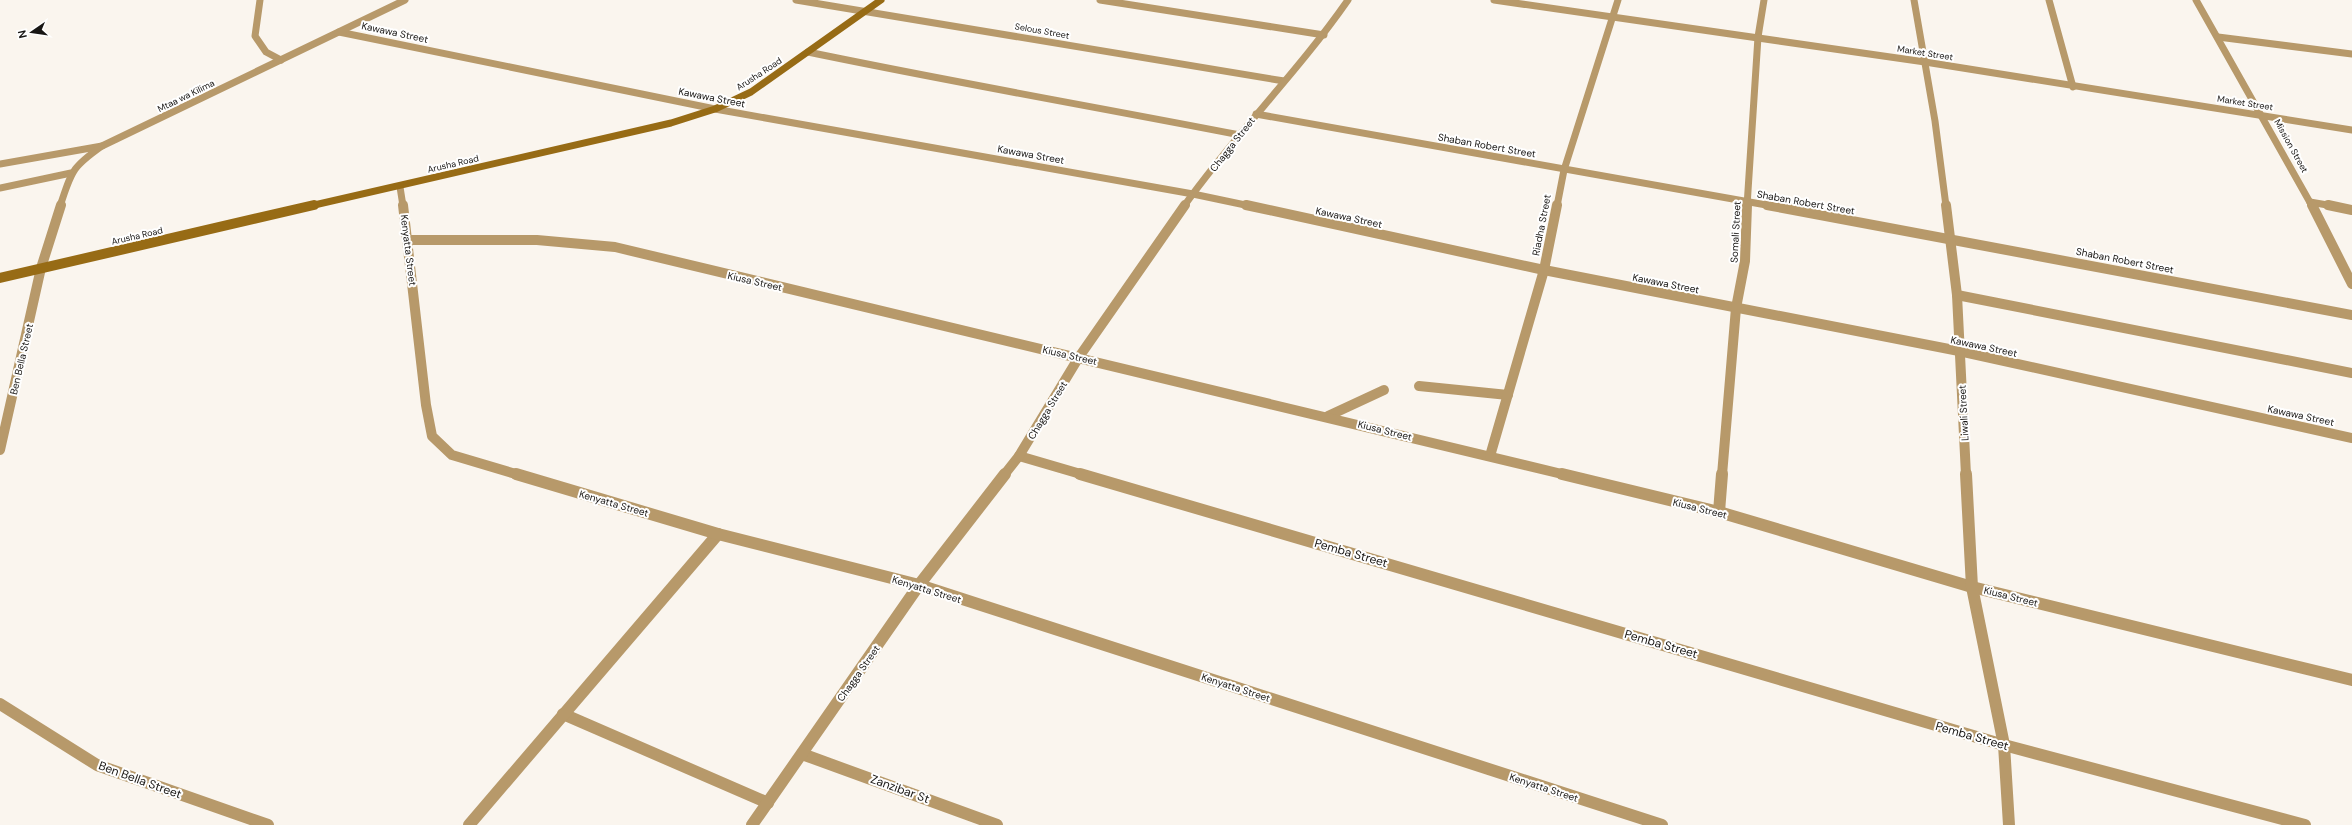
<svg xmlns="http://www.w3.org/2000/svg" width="2352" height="825" viewBox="0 0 2352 825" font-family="'DM Sans',sans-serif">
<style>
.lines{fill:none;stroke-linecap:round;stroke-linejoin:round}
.service-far2{stroke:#b7996a;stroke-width:7}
.service-far1{stroke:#b7996a;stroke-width:10}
.service{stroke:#b7996a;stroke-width:12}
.minor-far2{stroke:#b7996a;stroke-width:7}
.minor-far1{stroke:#b7996a;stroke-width:10}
.minor{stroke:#b7996a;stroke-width:12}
.tertiary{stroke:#b7996a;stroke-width:7}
.secondary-far1{stroke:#976b15;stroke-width:7}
.secondary{stroke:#976b15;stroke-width:10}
.labels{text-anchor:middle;stroke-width:4;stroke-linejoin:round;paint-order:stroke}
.far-street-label{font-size:9px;fill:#181614;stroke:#fff}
.street-label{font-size:10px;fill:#181614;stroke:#fff}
.near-street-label{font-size:12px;fill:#181614;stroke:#fff}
</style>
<rect width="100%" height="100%" fill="#faf5ee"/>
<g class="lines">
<g class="service-far2">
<polyline points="260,0 255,36 266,52 281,60"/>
<polyline points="0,164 102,146"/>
<polyline points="0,188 71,173"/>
</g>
<g class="service-far1">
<polyline points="1419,386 1508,395"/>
<polyline points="1328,416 1384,390"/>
</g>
<g class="service">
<polyline points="563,714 768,803"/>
<polyline points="469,825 718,534"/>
</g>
<g class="minor-far2">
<polyline points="796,0 1284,81"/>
<polyline points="1100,0 1324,35"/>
<polyline points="1914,0 1935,121 1946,206"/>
<polyline points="2049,0 2073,87"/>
<polyline points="2196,0 2312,206"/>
<polyline points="339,32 715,109 1193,194 1250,206"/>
<polyline points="2218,37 2352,54"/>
<path d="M 808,52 C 952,82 1096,107 1240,135"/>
<polyline points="1256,114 1772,206"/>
<polyline points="400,187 403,206"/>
<polyline points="2310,202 2333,206"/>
<path d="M 60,206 C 72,171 71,168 102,146 L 405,0"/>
<path d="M 1184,206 C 1235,134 1298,72 1348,0"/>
<polyline points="1557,206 1564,170 1618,0"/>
<polyline points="1747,206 1758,37 1764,0"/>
</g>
<g class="minor-far1">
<polyline points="403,205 426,405 432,436 452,455 519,475"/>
<polyline points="1246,205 1544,270 1959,351 2352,438"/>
<polyline points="1767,205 2352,315"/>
<polyline points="1946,205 1957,295 1966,475"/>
<polyline points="2312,205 2352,284"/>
<polyline points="2328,205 2352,210"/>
<polyline points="408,240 537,240 615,247 1566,475"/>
<polyline points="1957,295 2352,373"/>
<polyline points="0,450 41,268 61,205"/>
<polyline points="1019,456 1084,475"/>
<polyline points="1490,456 1544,270 1557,205"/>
<polyline points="1004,475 1019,456 1079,357 1185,205"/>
<polyline points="1722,475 1736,308 1745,261 1747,205"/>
</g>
<g class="minor">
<polyline points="516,474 718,534 919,585 1662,825"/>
<polyline points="1080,474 2004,745 2305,825"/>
<polyline points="1562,474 1719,512 1972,587 2352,680"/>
<polyline points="1966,474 1972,587 2004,745 2009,825"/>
<polyline points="1719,512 1722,474"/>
<polyline points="0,704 97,765 268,825"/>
<polyline points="802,754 997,825"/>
<polyline points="752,825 919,585 1005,474"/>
</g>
<polyline class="tertiary" points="1494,0 1925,62 2352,130"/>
<polyline class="secondary-far1" points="310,206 671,123 715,109 751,92 881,0"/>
<polyline class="secondary" points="0,278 314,205"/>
</g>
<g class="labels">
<g class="far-street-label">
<text transform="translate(1042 31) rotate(10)" y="3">Selous Street</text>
<text transform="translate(1925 53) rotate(9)" y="3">Market Street</text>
<text transform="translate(759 74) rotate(-33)" y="3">Arusha Road</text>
<text transform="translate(186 96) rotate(-26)" y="3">Mtaa wa Kilima</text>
<text transform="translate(2245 103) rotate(9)" y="3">Market Street</text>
<text transform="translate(2291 146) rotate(61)" y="3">Mission Street</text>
<text transform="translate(453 164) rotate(-13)" y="3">Arusha Road</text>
<text transform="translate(137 236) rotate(-13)" y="3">Arusha Road</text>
</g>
<g class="street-label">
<text transform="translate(395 32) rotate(12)" y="4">Kawawa Street</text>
<text transform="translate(712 97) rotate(11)" y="4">Kawawa Street</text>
<text transform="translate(1232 144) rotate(-52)" y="4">Chagga Street</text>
<text transform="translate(1487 145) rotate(10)" y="4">Shaban Robert Street</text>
<text transform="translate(1031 154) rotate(10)" y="4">Kawawa Street</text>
<text transform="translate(1806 202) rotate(10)" y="4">Shaban Robert Street</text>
<text transform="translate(1349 217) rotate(12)" y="4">Kawawa Street</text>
<text transform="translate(1541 225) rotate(-79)" y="4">Riadha Street</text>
<text transform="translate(1735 232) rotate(-87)" y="4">Somali Street</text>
<text transform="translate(409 250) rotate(83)" y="4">Kenyatta Street</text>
<text transform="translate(2125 260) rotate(11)" y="4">Shaban Robert Street</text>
<text transform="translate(755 281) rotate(13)" y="4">Kiusa Street</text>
<text transform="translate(1666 283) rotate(11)" y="4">Kawawa Street</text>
<text transform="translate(1984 346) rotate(12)" y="4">Kawawa Street</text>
<text transform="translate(1070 355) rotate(13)" y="4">Kiusa Street</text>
<text transform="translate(21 359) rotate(-77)" y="4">Ben Bella Street</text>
<text transform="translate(1047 410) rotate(-59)" y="4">Chagga Street</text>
<text transform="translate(1963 413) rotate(-93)" y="4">Liwali Street</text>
<text transform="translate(2301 415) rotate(12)" y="4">Kawawa Street</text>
<text transform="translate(1385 430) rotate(14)" y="4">Kiusa Street</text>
<text transform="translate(614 503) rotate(16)" y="4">Kenyatta Street</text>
<text transform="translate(1700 508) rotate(14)" y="4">Kiusa Street</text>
<text transform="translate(927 589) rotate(17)" y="4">Kenyatta Street</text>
<text transform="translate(2011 596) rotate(14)" y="4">Kiusa Street</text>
<text transform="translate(858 673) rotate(-55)" y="4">Chagga Street</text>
<text transform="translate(1236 687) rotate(18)" y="4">Kenyatta Street</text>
<text transform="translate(1544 787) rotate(18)" y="4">Kenyatta Street</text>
</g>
<g class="near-street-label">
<text transform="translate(1351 553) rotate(16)" y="4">Pemba Street</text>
<text transform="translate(1661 644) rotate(16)" y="4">Pemba Street</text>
<text transform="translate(1972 736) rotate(16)" y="4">Pemba Street</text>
<text transform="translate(140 780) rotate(20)" y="4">Ben Bella Street</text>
<text transform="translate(900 789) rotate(20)" y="4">Zanzibar St</text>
</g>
</g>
<g transform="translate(32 32) rotate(257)" stroke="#ffffff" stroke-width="3" paint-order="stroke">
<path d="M0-3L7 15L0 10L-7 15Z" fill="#181614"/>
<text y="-6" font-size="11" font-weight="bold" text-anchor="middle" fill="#181614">N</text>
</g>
</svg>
